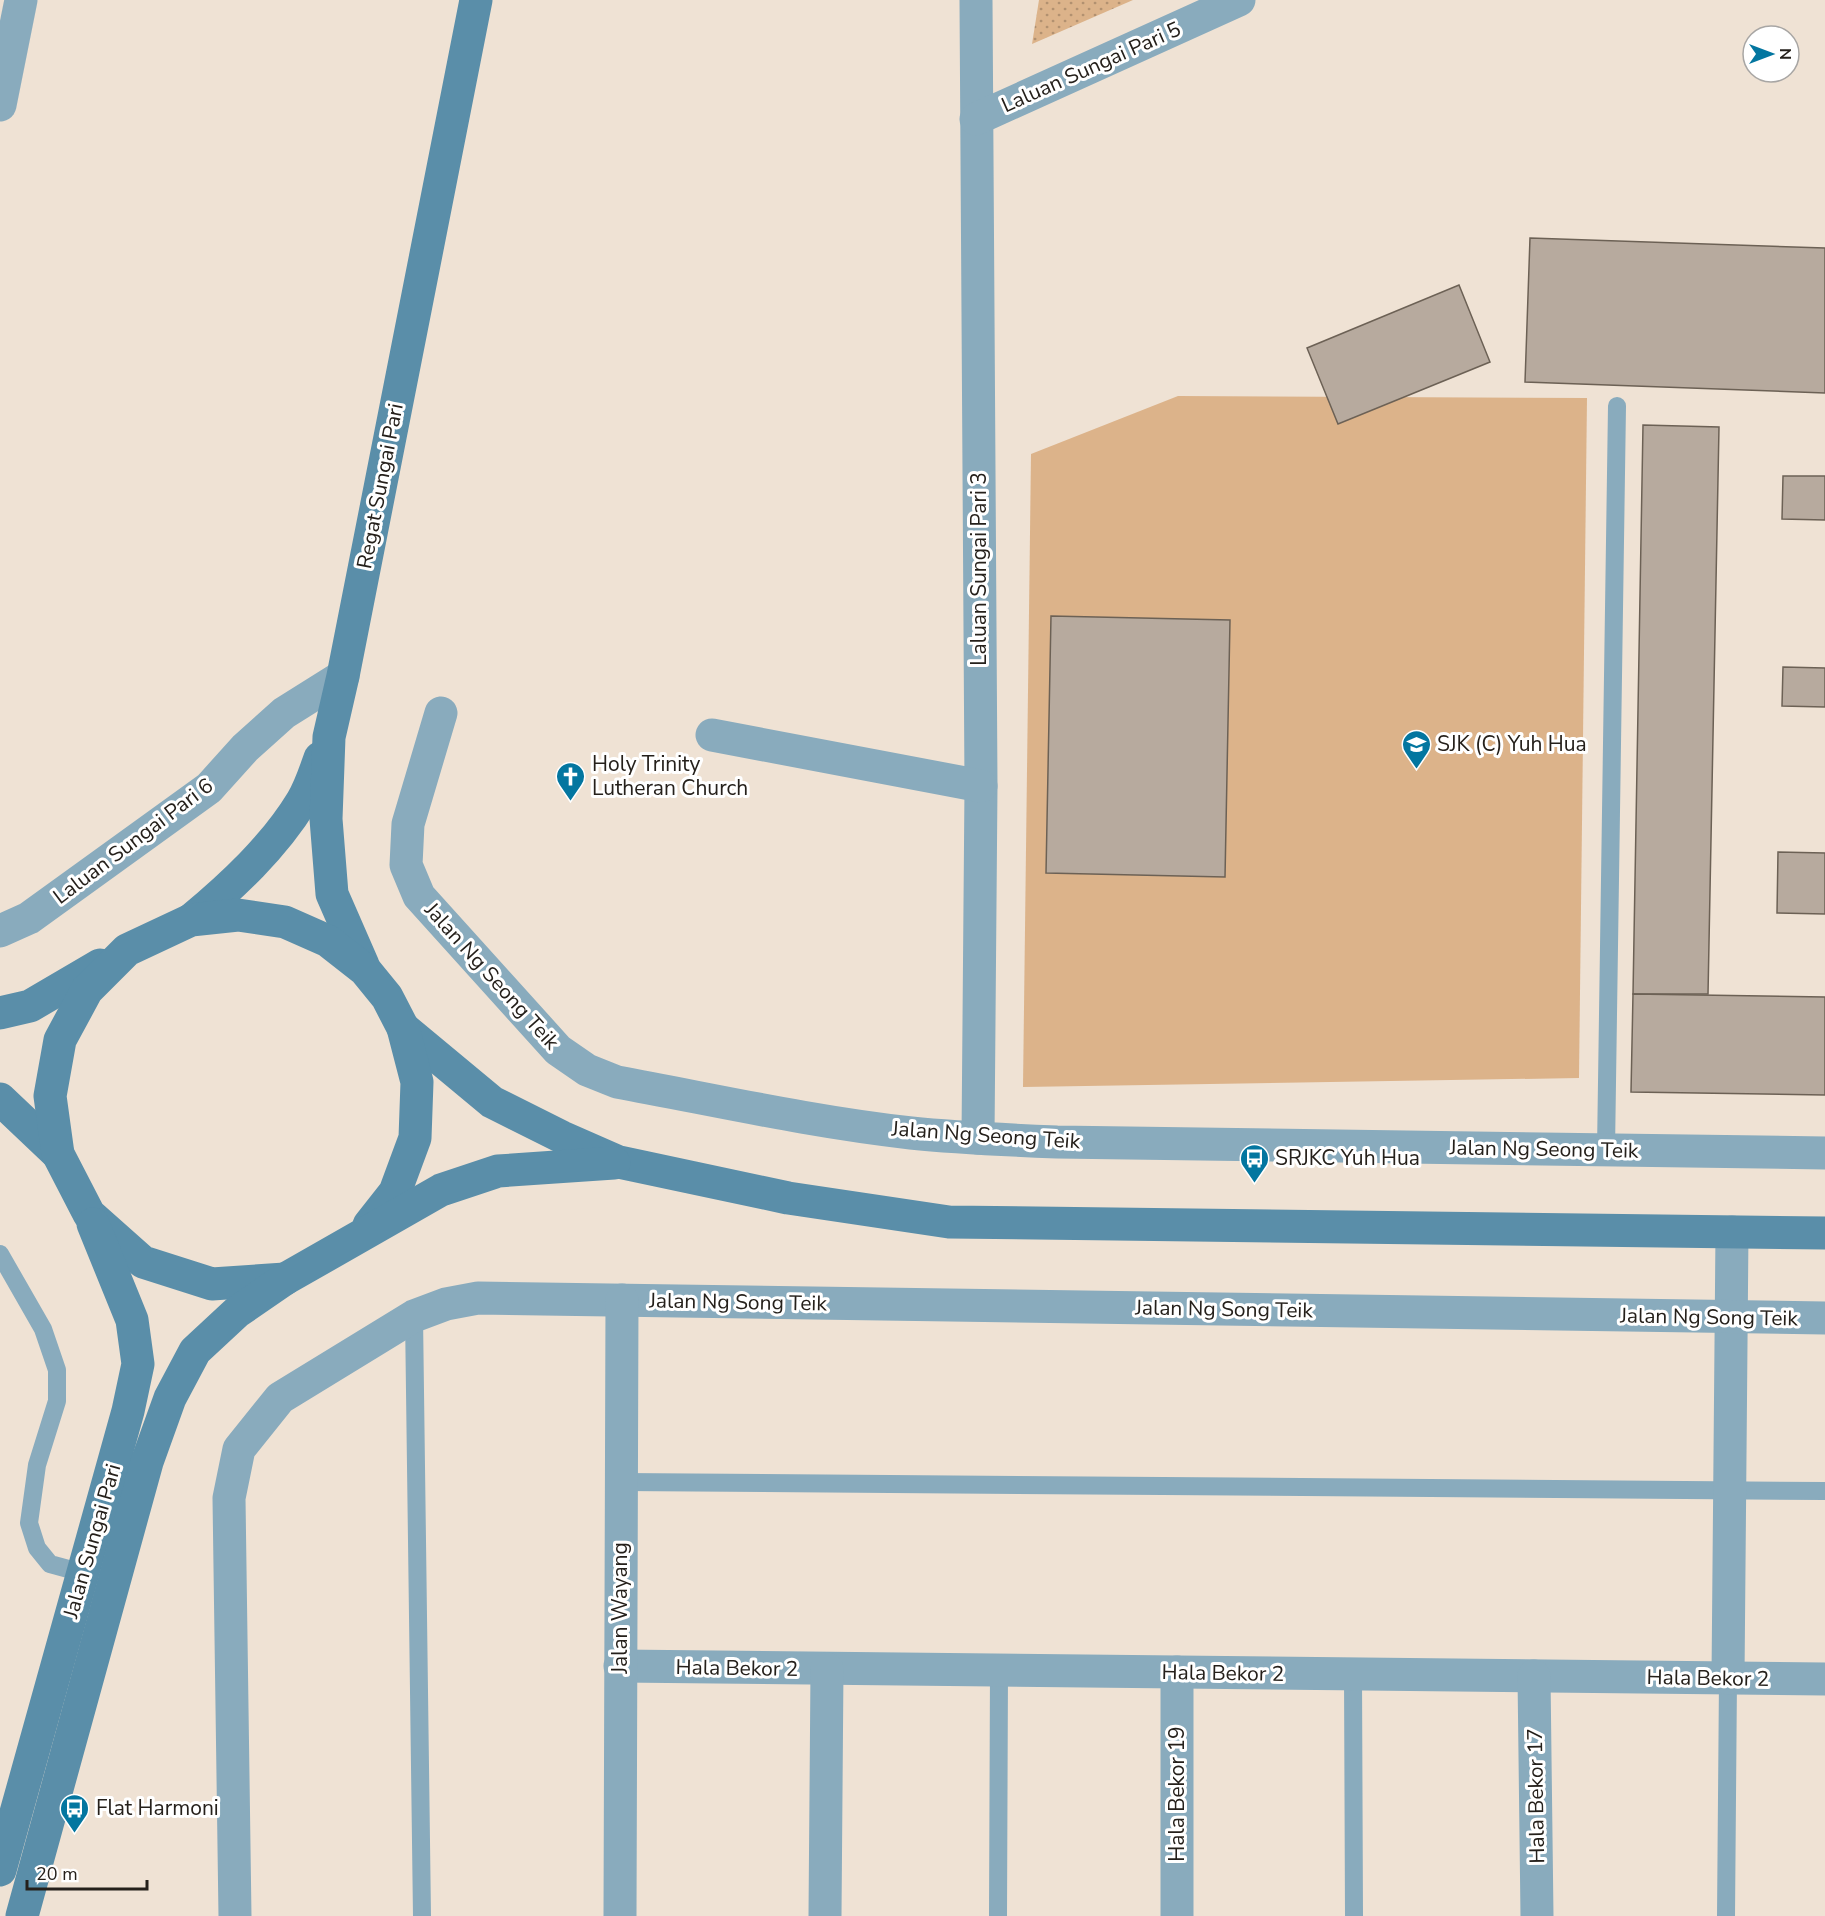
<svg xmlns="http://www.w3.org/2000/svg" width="1825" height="1916" viewBox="0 0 1825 1916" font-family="'Nunito Sans',sans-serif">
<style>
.grass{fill:url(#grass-dots)}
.garden{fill:#dcb38a}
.building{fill:#b7aa9e;stroke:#6c6155;stroke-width:1.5}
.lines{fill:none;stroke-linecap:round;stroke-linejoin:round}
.service{stroke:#89abbd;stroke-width:18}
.minor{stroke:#89abbd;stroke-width:33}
.secondary{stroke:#5a8ea9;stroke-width:33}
.labels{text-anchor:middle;stroke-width:6;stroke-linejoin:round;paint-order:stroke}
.street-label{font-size:21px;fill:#25201b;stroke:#fff}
.poi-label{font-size:21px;fill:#25201b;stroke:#fff;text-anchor:start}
</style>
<defs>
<pattern id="grass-dots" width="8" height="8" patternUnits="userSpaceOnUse" patternTransform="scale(1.5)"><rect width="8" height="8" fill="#dcb38a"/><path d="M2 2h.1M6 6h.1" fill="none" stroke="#b29170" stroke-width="1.8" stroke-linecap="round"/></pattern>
</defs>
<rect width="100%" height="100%" fill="#efe2d4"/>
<polygon class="grass" points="1039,0 1133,0 1032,44"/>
<polygon class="garden" points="1178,396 1587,398 1579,1078 1023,1087 1031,454"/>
<g class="building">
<polygon points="1530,238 1825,248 1825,393 1525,382"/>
<polygon points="1459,285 1490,362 1338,424 1307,348"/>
<polygon points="1643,425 1719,427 1708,994 1633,994"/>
<polygon points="1783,476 1825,476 1825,520 1782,519"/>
<polygon points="1051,616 1230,620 1225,877 1046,873"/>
<polygon points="1783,667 1825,668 1825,707 1782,706"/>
<polygon points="1778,852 1825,853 1825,914 1777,913"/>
<polygon points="1633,994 1825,997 1825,1095 1631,1092"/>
</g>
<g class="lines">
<g class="service">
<polyline points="1606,1150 1617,406"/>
<polyline points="0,1254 43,1329 57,1370 57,1401 37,1465 29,1523 37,1548 50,1564 83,1573"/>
<polyline points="414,1316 422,1916"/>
<polyline points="621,1482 1825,1491"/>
<polyline points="1353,1674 1354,1916"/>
<polyline points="998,1916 999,1670"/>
<polyline points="1726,1916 1728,1678"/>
</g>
<g class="minor">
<polyline points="976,0 981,786 978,1138"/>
<polyline points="0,105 21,0"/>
<polyline points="976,119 1239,0"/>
<path d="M 441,713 L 408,824 L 406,865 L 419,896 L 558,1050 L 587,1070 L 617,1082 C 715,1100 812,1122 911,1133 C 959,1138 1008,1140 1057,1142 L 1825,1153"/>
<polyline points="712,735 981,786"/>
<polyline points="0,931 29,918 209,788 245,748 284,713 343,676"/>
<polyline points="620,1666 1825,1679"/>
<polyline points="1177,1672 1177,1916"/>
<polyline points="1534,1676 1537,1916"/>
<polyline points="1728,1678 1732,1232"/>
<polyline points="235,1916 229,1498 239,1449 280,1398 414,1316 446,1304 478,1298 1825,1318"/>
<polyline points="620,1916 622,1300"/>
<polyline points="825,1916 827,1669"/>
</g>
<g class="secondary">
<path d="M 191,920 C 232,886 274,847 302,801 C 310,788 315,772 320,758"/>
<polyline points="363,965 332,894 326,819 329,737 343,676 476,0"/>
<polyline points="0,1013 30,1006 100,965"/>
<polyline points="403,1028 492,1102 562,1137 619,1162 788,1198 949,1222 1825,1233"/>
<polyline points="0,1099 58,1154"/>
<polyline points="285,1279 212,1284 143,1262 89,1214 58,1154 50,1096 60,1040 87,990 127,950 191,920 238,915 285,922 328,941 365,970 387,997 403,1028 417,1082 415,1138 395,1192 369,1225"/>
<polyline points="0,1870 128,1411 138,1364 132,1320 93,1224"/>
<polyline points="22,1916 147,1462 170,1398 195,1351 237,1312 285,1279 441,1190 498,1171 614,1163"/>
</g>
</g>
<defs>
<symbol id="school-pin" viewBox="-11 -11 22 30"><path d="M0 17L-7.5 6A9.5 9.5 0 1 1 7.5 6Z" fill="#0376a0" stroke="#fff"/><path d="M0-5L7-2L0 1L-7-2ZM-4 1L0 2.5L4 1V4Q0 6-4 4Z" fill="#fff"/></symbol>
<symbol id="church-pin" viewBox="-11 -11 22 30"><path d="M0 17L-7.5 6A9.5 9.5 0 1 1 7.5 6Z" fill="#0376a0" stroke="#fff"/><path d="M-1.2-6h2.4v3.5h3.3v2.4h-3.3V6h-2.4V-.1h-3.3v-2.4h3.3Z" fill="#fff"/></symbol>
<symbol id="bus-pin" viewBox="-11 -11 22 30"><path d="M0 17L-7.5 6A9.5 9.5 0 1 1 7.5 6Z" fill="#0376a0" stroke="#fff"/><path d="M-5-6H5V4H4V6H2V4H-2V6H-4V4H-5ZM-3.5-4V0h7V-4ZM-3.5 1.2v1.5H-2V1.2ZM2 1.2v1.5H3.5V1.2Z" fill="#fff"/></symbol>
</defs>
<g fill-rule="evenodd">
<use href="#school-pin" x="1400" y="728" width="33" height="45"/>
<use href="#church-pin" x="554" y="760" width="33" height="45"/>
<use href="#bus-pin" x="1238" y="1142" width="33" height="45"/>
<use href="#bus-pin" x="58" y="1792" width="33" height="45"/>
</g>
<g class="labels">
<g class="street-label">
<text transform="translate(1091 67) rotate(-24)" y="7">Laluan Sungai Pari 5</text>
<text transform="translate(380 486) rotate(-79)" y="7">Regat Sungai Pari</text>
<text transform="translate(979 569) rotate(-90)" y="7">Laluan Sungai Pari 3</text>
<text transform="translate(133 841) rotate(-37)" y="7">Laluan Sungai Pari 6</text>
<text transform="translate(492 976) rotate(48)" y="7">Jalan Ng Seong Teik</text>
<text transform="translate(986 1135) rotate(4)" y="7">Jalan Ng Seong Teik</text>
<text transform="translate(1544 1149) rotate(1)" y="7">Jalan Ng Seong Teik</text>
<text transform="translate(738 1302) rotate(1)" y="7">Jalan Ng Song Teik</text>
<text transform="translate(1224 1309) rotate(1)" y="7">Jalan Ng Song Teik</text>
<text transform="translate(1709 1317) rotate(1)" y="7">Jalan Ng Song Teik</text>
<text transform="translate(92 1541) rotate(-74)" y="7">Jalan Sungai Pari</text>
<text transform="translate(620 1608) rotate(-90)" y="7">Jalan Wayang</text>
<text transform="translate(737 1668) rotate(1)" y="7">Hala Bekor 2</text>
<text transform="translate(1223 1673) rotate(1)" y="7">Hala Bekor 2</text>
<text transform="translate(1708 1678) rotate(1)" y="7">Hala Bekor 2</text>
<text transform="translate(1177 1794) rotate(-90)" y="7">Hala Bekor 19</text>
<text transform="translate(1536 1796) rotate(-91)" y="7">Hala Bekor 17</text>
</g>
<g class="poi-label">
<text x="1437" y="751">SJK (C) Yuh Hua</text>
<text x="592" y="771">Holy Trinity<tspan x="592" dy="24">Lutheran Church</tspan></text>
<text x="1275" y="1165">SRJKC Yuh Hua</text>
<text x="96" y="1815">Flat Harmoni</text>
</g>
</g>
<g transform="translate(1771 54) rotate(90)"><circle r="28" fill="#ffffff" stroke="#a8a6a4" stroke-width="1.5"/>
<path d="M0-4.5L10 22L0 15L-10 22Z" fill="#0376a0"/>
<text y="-9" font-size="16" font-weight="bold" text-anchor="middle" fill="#25201b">N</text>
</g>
<path d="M27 1880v9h120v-9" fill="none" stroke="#25201b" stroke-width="3"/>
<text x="36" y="1880" font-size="18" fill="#25201b" stroke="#ffffff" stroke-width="4.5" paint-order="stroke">20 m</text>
</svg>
